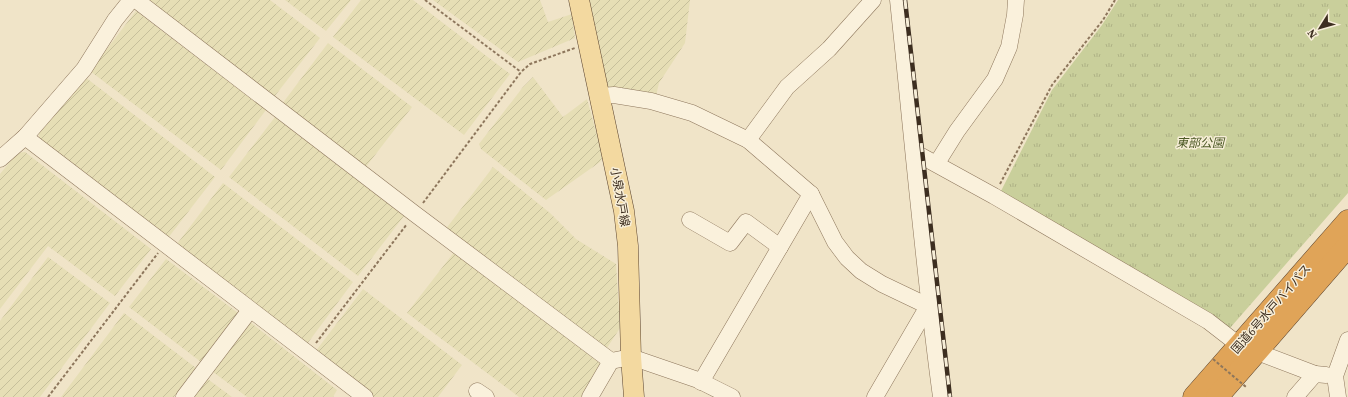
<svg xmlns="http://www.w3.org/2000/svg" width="1348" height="397" viewBox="0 0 1348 397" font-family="'Source Serif 4','Noto Sans JP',serif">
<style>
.farmland{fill:url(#farmland-furrows)}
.park{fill:url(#park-tufts)}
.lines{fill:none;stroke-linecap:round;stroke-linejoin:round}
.minor-casing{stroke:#8d765c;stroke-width:17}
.major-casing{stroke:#5b4430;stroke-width:21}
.highway-casing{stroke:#5b4430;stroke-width:23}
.path{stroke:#8d765c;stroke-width:2;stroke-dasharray:3 2;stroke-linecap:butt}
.minor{stroke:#faf1dc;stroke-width:16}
.major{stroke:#f3d9a0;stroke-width:20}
.highway{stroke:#e0a458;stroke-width:22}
.rail-casing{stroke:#3d2e20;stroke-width:4.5}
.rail{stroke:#f7eed8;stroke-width:3;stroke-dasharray:9;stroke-linecap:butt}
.path-bridge{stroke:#8d765c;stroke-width:2;stroke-dasharray:3 2;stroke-linecap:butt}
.labels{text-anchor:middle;stroke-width:3;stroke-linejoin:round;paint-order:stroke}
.park-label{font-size:12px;font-style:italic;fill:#4d5a26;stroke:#f7eed8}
.street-label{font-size:12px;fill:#3d2e20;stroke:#f7eed8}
</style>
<defs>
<pattern id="farmland-furrows" width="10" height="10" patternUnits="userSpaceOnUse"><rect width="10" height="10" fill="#e6deb5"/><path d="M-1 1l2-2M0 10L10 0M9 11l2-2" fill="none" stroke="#c6bf9b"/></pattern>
<pattern id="park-tufts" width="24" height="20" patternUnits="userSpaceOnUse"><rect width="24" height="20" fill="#c9cf9b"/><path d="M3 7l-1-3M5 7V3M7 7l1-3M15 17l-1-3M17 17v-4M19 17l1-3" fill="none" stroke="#aeb285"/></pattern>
</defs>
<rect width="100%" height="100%" fill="#f0e4c8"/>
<g class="farmland">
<polygon points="142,0 270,0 320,38 274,97"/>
<polygon points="285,0 351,0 326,31"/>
<polygon points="361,0 413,0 510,74 464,135 333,37"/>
<polygon points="433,0 540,0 548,22 572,14 575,38 518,62"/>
<polygon points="589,0 690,0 685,43 659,83 656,96 608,89"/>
<polygon points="136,11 266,110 221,170 90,71"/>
<polygon points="328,43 412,107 365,168 282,104"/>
<polygon points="85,77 215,177 168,238 40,141 38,131"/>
<polygon points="533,77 563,117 587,99 603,157 600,162 546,200 481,149 479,144 523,87"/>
<polygon points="275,117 404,216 358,276 229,177"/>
<polygon points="25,152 151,249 115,296 48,246 0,309 0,174 17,153"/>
<polygon points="493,167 550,213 576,239 616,264 620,328 605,351 445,230"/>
<polygon points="223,183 353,282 307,344 177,244"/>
<polygon points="455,251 602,365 583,397 519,397 407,313"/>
<polygon points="48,257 110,303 40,397 0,397 0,321"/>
<polygon points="166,259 238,313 201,362 129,307"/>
<polygon points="363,289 462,365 438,397 374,397 315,352"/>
<polygon points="124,313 196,368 174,397 61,397"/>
<polygon points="250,322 337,390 333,397 247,397 213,372"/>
<polygon points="205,377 232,397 191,397"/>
</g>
<polygon class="park" points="1118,0 1348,0 1348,193 1230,328 1000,193 1052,90 1102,25"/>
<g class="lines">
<defs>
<g id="minor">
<polyline points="136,0 415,214 611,361"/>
<path d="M 898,0 C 912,132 923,265 941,397"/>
<polyline points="599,96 614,95 651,101 692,113 748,140 811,194 835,242 847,258 861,271 882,284 928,306 875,397"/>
<polyline points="25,137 365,397"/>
<polyline points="748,140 787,87 829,49 873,0"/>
<polyline points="914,152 994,196 1208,321 1239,345 1315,374"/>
<polyline points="0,159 25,137 84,69 115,20 131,0"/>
<polyline points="937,163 957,131 995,79 1009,47 1015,15 1016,0"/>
<polyline points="690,220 730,243 746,222 780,247"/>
<polyline points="701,382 811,194"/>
<polyline points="477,391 486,397"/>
<polyline points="184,397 250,310"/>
<polyline points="590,397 611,361 631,357 698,380 732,397"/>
<polyline points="1295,397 1315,374 1326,375"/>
<polyline points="1338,397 1335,376 1348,340"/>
</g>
<polyline id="major" points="579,0 624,211 628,246 631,357 634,397"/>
<g id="highway">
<polyline points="1194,397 1348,221"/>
<polyline points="1217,397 1348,246"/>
</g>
</defs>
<use href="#minor" class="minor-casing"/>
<use href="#major" class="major-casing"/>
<use href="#highway" class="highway-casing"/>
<g class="path">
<polyline points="425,0 521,72"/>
<polyline points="1000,184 1052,85 1103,20 1115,0"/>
<polyline points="423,203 521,72 530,64 575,48"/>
<polyline points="316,343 407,224"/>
<polyline points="48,397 158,253"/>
</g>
<use href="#minor" class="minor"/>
<use href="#major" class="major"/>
<use href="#highway" class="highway"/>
<defs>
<polyline id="rail" points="905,0 950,397"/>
</defs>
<use href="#rail" class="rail-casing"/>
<use href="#rail" class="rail"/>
<polyline class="path-bridge" points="1213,359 1246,387"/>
</g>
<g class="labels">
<g class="park-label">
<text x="1200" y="147">東部公園</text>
</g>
<g class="street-label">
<text transform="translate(620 197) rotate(80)" y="4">小泉水戸線</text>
<text transform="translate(1271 309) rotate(-49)" y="4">国道6号水戸バイパス</text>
</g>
</g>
<g transform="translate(1320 28) rotate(233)" stroke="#f7eed8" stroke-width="3" paint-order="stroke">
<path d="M0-3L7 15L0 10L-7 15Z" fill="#3d2e20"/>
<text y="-6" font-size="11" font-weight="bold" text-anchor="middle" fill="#3d2e20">N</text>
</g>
</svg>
